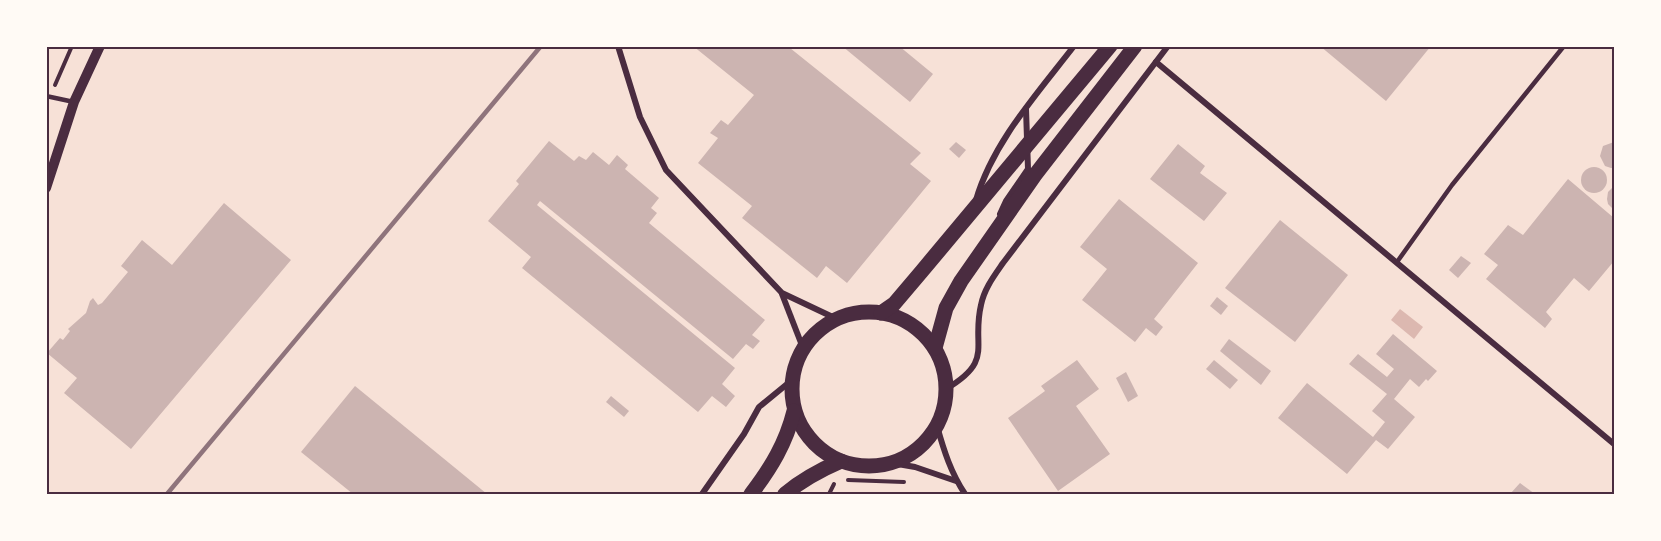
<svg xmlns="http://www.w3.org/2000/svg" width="1661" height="541" viewBox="0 0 1661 541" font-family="'Public Sans',sans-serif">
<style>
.water{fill:#dcb8b0}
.building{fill:#ccb4b1}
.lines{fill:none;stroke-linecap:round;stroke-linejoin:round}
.path{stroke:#4a2c40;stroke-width:4}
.service{stroke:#4a2c40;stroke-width:4.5}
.minor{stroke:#4a2c40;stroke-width:6}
.tertiary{stroke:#4a2c40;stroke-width:10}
.primary{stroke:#4a2c40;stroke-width:15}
.rail{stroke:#8f747c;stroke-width:4.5}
.neatline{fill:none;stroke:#4a2c40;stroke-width:2}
</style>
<rect width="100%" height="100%" fill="#f7e1d7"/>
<polygon class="water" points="1400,309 1423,327 1414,339 1391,320"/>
<g class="building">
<polygon points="693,46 792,46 790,48 921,153 910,164 931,181 847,283 826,266 817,278 742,218 752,206 698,163 718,138 710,133 721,120 728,125 754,95"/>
<polygon points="842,46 899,46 933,74 910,102"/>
<polygon points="1320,46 1431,46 1386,101"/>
<polygon points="549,141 574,161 579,156 586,160 593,152 609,165 617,155 628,165 625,169 659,198 651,208 657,213 649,223 765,320 752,335 760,341 753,349 746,344 733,359 540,201 537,205 735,368 722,384 735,396 726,407 712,396 698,412 522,268 531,257 488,221 519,184 516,181"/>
<polygon points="956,142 966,150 959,158 949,149"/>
<polygon points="1614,142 1614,168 1611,168 1605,166 1600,156 1603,146"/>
<polygon points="1178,144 1205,166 1200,173 1227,193 1204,221 1150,179"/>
<circle cx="1594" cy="180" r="13"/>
<polygon points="1568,179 1614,218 1614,261 1589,291 1574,278 1546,312 1552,319 1545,328 1486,279 1498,265 1484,254 1508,225 1523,235"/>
<polygon points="1614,186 1614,210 1608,204 1607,199 1608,192"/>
<polygon points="1119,199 1198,263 1154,319 1163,327 1156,336 1146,328 1135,342 1082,300 1107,269 1080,247"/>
<polygon points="224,203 291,260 131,449 64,393 77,378 47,353 60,338 63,340 70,331 68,329 86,313 90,301 93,298 98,305 102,303 128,272 121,266 142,240 172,265"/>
<polygon points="1280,220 1348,275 1295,342 1225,288"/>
<polygon points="1461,256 1471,263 1458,278 1449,270"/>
<polygon points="1217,297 1228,306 1221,315 1210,306"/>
<polygon points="1393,334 1437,371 1428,381 1426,379 1419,387 1410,379 1394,399 1415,417 1388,449 1376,440 1347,474 1278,418 1307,383 1373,437 1385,422 1372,411 1387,394 1349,364 1358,354 1387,377 1394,369 1376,354"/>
<polygon points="1229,339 1271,371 1261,385 1220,351"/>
<polygon points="1077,360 1099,389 1076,406 1110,454 1058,491 1008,418 1045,391 1041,386"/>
<polygon points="1214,360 1238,380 1230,389 1206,369"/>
<polygon points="1126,372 1138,396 1128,402 1116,378"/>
<polygon points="355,386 487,494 353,494 301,452"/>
<polygon points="611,396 629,411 624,417 606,402"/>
<polygon points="1520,483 1535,494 1510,494"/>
</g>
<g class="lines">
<g class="path">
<polyline points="55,85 72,46"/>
<polyline points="848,480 904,482"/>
<polyline points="829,494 834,484"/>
</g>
<g class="service">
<polyline points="46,96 74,102"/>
<polyline points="1397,262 1452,185 1564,46"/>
</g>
<g class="minor">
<polyline points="618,46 640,117 666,170 782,293 837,319"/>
<polyline points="1156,62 1614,444"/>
<path d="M 976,200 C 993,142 1037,94 1074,46"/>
<polyline points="1000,214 1006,201 1028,169 1026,109"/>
<polyline points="782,294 803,348"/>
<path d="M 946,389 C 995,360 971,347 981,305 C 984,289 994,276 1003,263 L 1168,46"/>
<path d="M 937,426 C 944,451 951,473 965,494"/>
<polyline points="892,463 915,467 956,481"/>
<polyline points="702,494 744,434 759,407 792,380"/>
</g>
<polyline class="tertiary" points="46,188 74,102 100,46"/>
<g class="primary">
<circle cx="869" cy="389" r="77"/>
<polyline points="881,313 894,304 922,271 1110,46"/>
<polyline points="935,348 946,308 961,281 1035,175 1135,46"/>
<path d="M 751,494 C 771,468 786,443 794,411"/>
<path d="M 785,494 C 802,480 820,470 841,461"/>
</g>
<polyline class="rail" points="167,494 541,46"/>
</g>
<rect width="1661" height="541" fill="none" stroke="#fffaf5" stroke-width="96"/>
<rect x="48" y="48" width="1565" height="445" class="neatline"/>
</svg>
